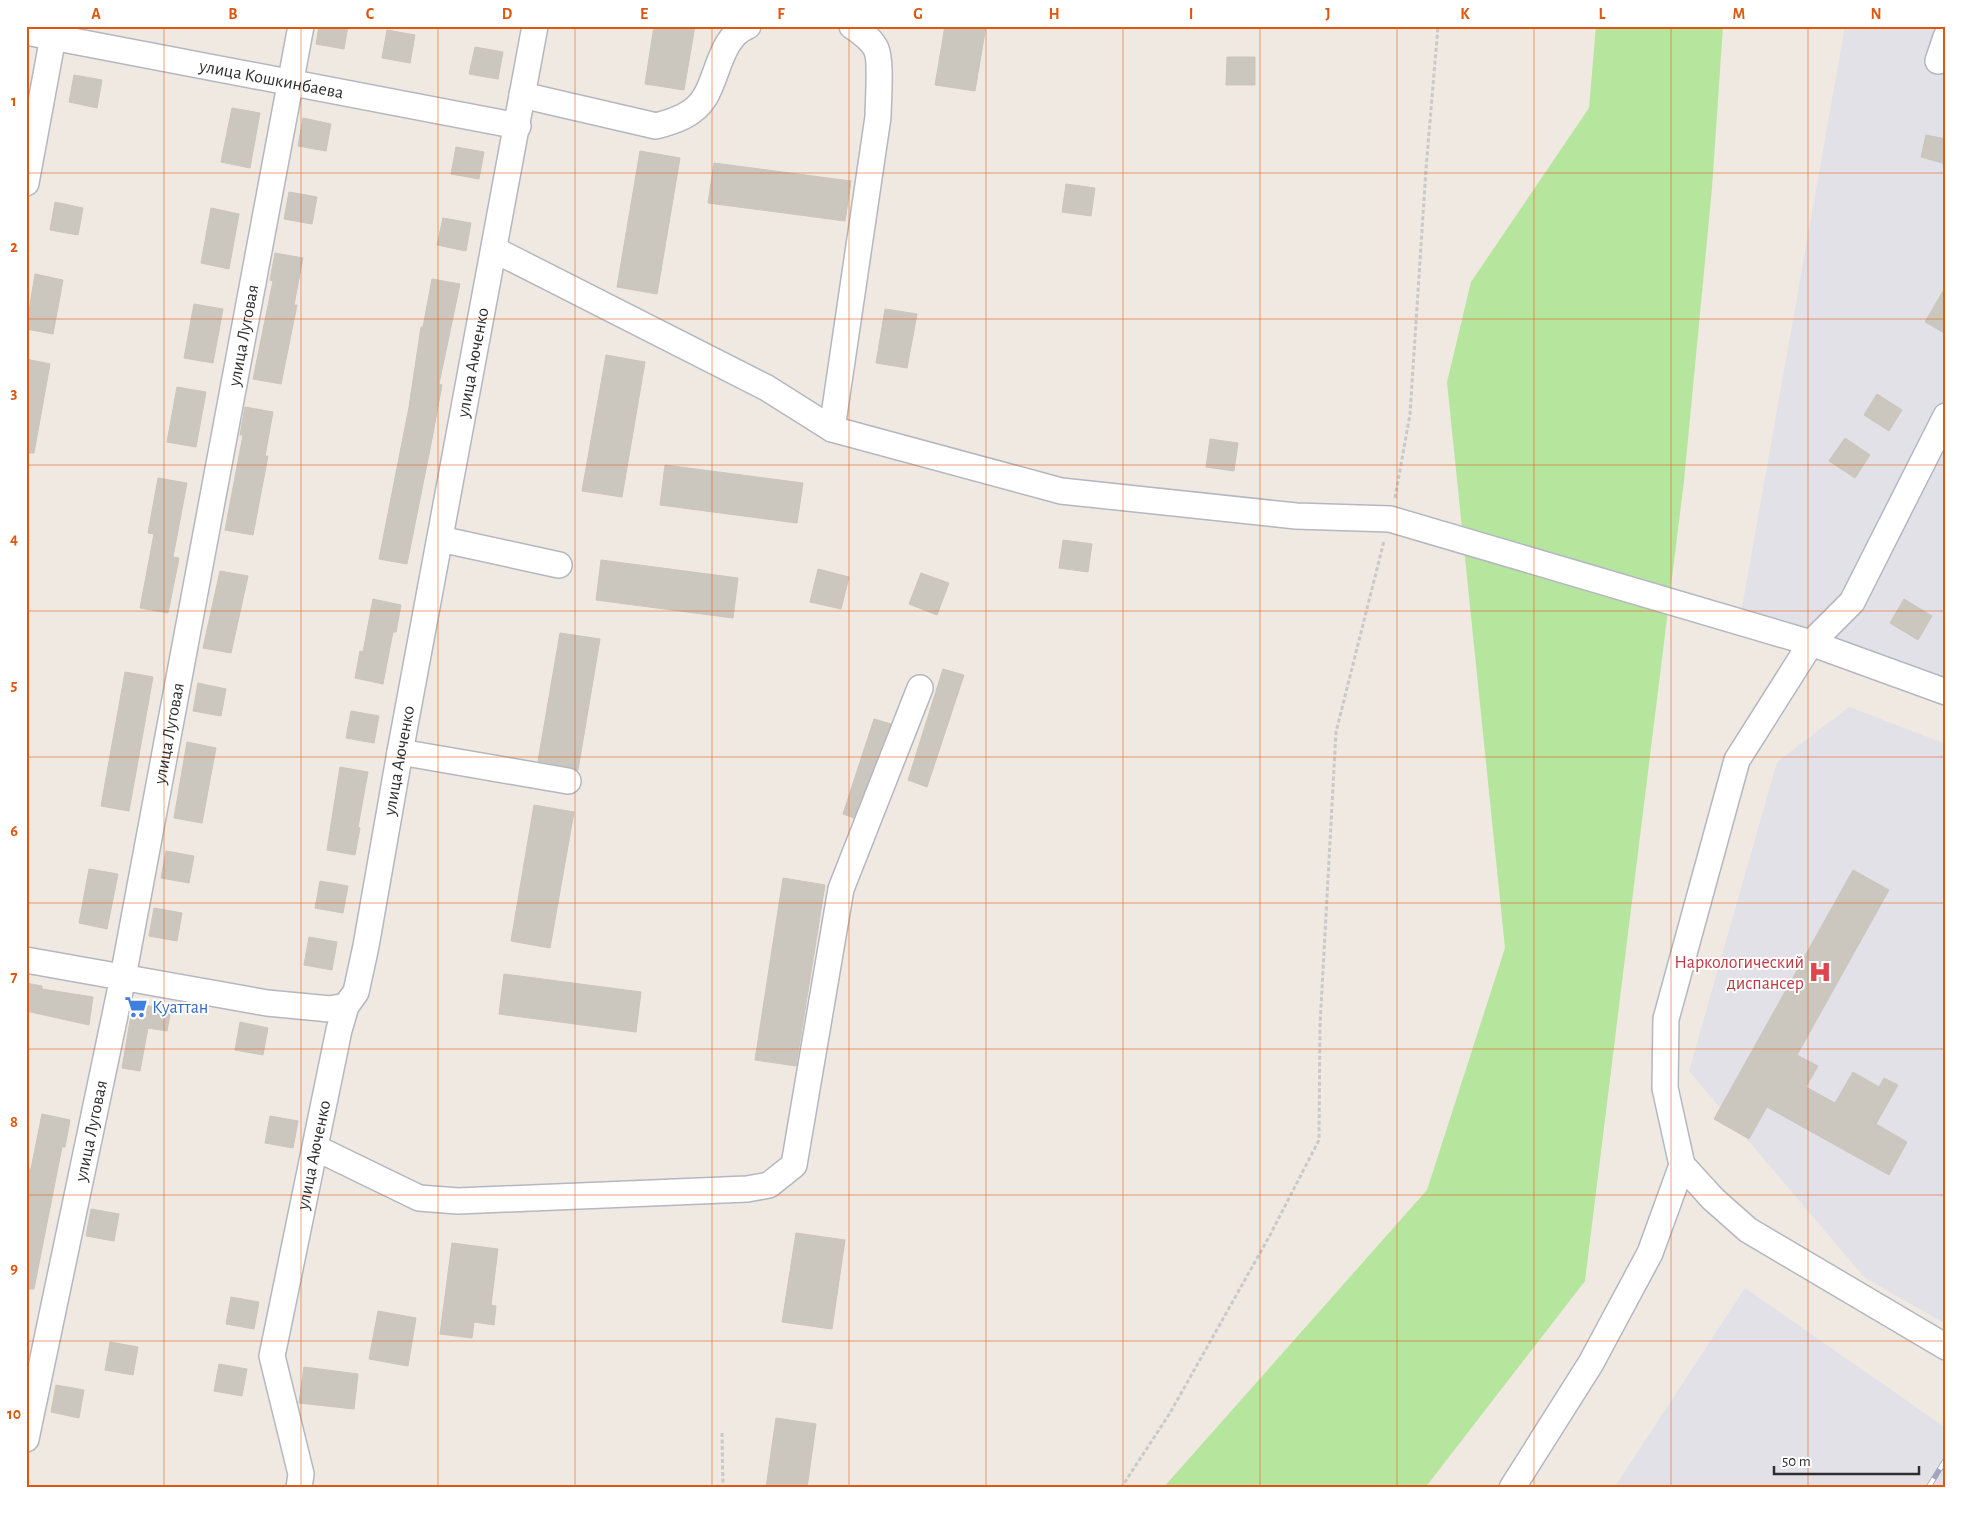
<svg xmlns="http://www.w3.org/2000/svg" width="1972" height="1514" viewBox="0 0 1972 1514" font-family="'Alegreya Sans',sans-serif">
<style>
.industrial{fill:#e3e1e8}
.green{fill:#b6e59e}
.building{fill:#cbc7bf;stroke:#cbc5ba}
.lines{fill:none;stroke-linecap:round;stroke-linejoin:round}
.minor-casing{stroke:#b4b7c1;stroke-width:28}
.path{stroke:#c9c9c9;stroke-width:3;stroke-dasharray:4 2.5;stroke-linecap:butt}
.minor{stroke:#fff;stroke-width:25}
.rail-casing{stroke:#a3a6b8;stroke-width:5.5}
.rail{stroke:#fff;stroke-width:4;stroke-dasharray:11;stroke-linecap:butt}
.grid{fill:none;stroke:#df570e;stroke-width:1;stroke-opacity:0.55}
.labels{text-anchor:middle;stroke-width:4;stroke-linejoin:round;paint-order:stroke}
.street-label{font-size:18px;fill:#2e2e2e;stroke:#fff}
.health-label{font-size:18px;fill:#be3a42;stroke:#fff;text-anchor:end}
.shop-label{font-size:18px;fill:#366cbe;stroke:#fff;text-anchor:start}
.neatline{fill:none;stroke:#df570e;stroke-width:2}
.grid-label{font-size:16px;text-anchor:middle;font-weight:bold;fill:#df570e}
</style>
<rect width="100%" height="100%" fill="#efe9e1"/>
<g class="industrial">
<polygon points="1845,26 1946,26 1946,689 1741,613"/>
<polygon points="1849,707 1946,744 1946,1324 1865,1278 1689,1071 1777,762"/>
<polygon points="1745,1288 1946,1428 1946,1488 1614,1488"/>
</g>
<polygon class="green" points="1596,26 1723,26 1712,188 1684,481 1585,1281 1425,1488 1163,1488 1427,1190 1505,948 1447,382 1471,282 1589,108"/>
<g class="building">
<polygon points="319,26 348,26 344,49 316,44"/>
<polygon points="654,26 695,26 684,90 645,84"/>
<polygon points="945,26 986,26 975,91 935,85"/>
<polygon points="387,30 415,35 410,63 382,58"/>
<polygon points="475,47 503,52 498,79 469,74"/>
<polygon points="1227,57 1255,57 1255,85 1226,85"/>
<polygon points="74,75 102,80 97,108 69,102"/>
<polygon points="232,108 260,113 250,168 221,162"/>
<polygon points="303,118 331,124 326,151 298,146"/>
<polygon points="1926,135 1946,139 1946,164 1921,157"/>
<polygon points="456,147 484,152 479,179 451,174"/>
<polygon points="640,151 680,158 657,294 617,287"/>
<polygon points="714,163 851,181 845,221 708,203"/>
<polygon points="1066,184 1095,188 1091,216 1062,212"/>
<polygon points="289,192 317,197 312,224 284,219"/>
<polygon points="55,202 83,208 78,235 50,230"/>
<polygon points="211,208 239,214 229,269 201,263"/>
<polygon points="443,218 471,223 466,251 437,245"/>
<polygon points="275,253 303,258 294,305 297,305 281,384 253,379 273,281 270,280"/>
<polygon points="35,274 63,280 53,334 26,329"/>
<polygon points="432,279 460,284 439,384 442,385 432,439 407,564 379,559 409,407 421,327 423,327"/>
<polygon points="1946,286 1946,334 1925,322"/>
<polygon points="194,304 223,309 213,363 184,358"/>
<polygon points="885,309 917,314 907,368 876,363"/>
<polygon points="606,355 645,362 622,497 582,491"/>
<polygon points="26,359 50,364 34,453 26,453"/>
<polygon points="177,387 206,392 196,447 167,442"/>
<polygon points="1877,394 1902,410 1889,431 1864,415"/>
<polygon points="245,407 273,412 265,456 268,456 253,535 225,530 243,435 240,435"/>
<polygon points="1845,438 1870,455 1855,478 1829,461"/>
<polygon points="1210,439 1238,443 1234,471 1206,467"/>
<polygon points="665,465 803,483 797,523 660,505"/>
<polygon points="158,478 187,483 173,557 179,558 168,613 140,608 154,534 148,533"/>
<polygon points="1063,540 1092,544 1088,572 1059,568"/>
<polygon points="601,560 738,578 733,618 596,600"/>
<polygon points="818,569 849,577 841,609 810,602"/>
<polygon points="220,571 248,576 231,653 203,648"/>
<polygon points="921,573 949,583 937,615 909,604"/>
<polygon points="373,599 401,605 396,632 393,632 383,684 355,678 360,651 363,652"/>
<polygon points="1904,599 1932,616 1918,640 1890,623"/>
<polygon points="560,633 600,639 578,770 570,767 538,761"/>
<polygon points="943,669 964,675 927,787 908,780"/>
<polygon points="125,672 153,677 129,811 101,806"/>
<polygon points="198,683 226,689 221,716 193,711"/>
<polygon points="351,711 379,716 374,743 346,738"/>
<polygon points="874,719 891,724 854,818 843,814"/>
<polygon points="187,742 216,748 202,823 174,818"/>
<polygon points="340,767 368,772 358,827 360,828 355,855 327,850"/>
<polygon points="534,805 574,812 550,948 511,941"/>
<polygon points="166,851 194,856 189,883 161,878"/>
<polygon points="89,869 118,874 107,929 79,923"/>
<polygon points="1853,870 1889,890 1797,1055 1818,1066 1806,1087 1835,1103 1853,1072 1879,1087 1884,1078 1898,1085 1876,1124 1907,1142 1889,1175 1767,1107 1749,1139 1714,1119"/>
<polygon points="783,878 825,885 796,1066 755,1060"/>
<polygon points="320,881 348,886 343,913 315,908"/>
<polygon points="154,908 182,913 177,941 149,936"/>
<polygon points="309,937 337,942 332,970 304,965"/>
<polygon points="504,974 641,992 636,1032 499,1014"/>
<polygon points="26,983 42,986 42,989 93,997 89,1025 26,1011"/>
<polygon points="133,1003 171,1010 167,1031 148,1028 140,1071 122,1068"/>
<polygon points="240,1022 268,1028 263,1055 235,1050"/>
<polygon points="42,1114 70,1120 65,1147 62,1147 34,1289 26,1289 26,1182 29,1169 31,1169"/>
<polygon points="270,1116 298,1121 293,1148 265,1143"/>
<polygon points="91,1209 119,1214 114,1241 86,1236"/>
<polygon points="796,1233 845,1240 832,1329 782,1322"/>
<polygon points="452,1243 498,1249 491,1305 496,1306 494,1325 474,1322 472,1338 440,1334"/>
<polygon points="231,1297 259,1302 254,1329 226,1324"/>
<polygon points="378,1311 416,1318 408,1366 369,1359"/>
<polygon points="110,1342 138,1347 133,1375 105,1370"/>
<polygon points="219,1364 247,1369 242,1396 214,1391"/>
<polygon points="304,1367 358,1374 354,1409 299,1403"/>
<polygon points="56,1385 84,1390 79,1418 51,1412"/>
<polygon points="776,1418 816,1424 807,1488 766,1488"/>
</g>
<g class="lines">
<defs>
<g id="minor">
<path id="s1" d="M 26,32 L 518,126"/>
<polyline points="1938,61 1946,37"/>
<path d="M 522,95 L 656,126 C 675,121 694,115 705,97 C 718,76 721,36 748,26"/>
<polyline points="26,183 55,26"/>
<polyline points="495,250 767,388 832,429 1061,491 1296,516 1390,519 1811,643 1852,602 1946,416"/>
<path d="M 832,429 L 878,117 C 878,103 882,57 875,47 C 870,38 861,32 852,26"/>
<polyline points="440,539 559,565"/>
<polyline points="1946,692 1811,643 1737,760 1666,1019 1665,1088 1682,1165 1713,1199 1748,1230 1946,1347"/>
<polyline points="400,752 568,781"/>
<polyline points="26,960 267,1003 330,1009 346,1006"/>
<polyline points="316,1148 419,1198 458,1201 747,1189 769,1185 794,1165 841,889 920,688"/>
<path id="s2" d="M 26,1439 L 123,977 L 301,26"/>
<path id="s3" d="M 299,1488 L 301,1474 L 272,1356 L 339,1030 L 346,1006 L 356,992 L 366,946 L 400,752 L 535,26"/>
<polyline points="1512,1488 1591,1363 1650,1253 1682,1165"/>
</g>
</defs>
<use href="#minor" class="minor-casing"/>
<g class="path">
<polyline points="1395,498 1410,414 1426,169 1438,26"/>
<polyline points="722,1433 723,1488"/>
<polyline points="1121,1488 1170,1413 1269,1237 1319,1140 1320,1025 1336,732 1384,541"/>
</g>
<use href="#minor" class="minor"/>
<defs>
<polyline id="rail" points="1928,1488 1946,1459"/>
</defs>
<use href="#rail" class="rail-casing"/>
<use href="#rail" class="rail"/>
</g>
<path class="grid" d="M 164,26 L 164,1488M 301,26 L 301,1488M 438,26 L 438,1488M 575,26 L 575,1488M 712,26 L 712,1488M 849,26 L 849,1488M 986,26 L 986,1488M 1123,26 L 1123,1488M 1260,26 L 1260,1488M 1397,26 L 1397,1488M 1534,26 L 1534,1488M 1671,26 L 1671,1488M 1808,26 L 1808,1488M 26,173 L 1946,173M 26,319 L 1946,319M 26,465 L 1946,465M 26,611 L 1946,611M 26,757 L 1946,757M 26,903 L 1946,903M 26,1049 L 1946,1049M 26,1195 L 1946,1195M 26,1341 L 1946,1341"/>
<defs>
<symbol id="hospital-bare" viewBox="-9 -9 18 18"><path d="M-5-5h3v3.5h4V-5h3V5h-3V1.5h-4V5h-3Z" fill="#e0444e" stroke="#fff" stroke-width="2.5" paint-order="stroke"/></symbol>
<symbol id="supermarket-bare" viewBox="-9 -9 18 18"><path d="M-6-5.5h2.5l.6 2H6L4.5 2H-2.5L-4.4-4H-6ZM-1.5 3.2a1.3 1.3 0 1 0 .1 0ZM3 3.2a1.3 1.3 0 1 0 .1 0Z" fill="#3f7fe0" stroke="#fff" stroke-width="2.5" paint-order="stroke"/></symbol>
</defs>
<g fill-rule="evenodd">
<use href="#hospital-bare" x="1804" y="956" width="32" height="32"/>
<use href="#supermarket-bare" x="120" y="991" width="32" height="32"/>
</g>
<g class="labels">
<g class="street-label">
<text dy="6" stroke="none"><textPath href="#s1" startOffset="250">улица Кошкинбаева</textPath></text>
<text dy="6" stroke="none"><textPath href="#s2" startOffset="1125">улица Луговая</textPath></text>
<text dy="6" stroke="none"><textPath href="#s3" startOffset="1151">улица Аюченко</textPath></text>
<text dy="6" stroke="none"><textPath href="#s2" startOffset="720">улица Луговая</textPath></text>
<text dy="6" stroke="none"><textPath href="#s3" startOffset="746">улица Аюченко</textPath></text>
<text dy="6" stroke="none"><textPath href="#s2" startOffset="315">улица Луговая</textPath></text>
<text dy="6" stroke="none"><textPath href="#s3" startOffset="341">улица Аюченко</textPath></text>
</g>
<g class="health-label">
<text x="1804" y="968">Наркологический<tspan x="1804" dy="21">диспансер</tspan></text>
</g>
<g class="shop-label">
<text x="152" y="1013">Куаттан</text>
</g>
</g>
<rect width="1972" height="1514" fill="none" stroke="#ffffff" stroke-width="55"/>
<path d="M1774 1466v8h145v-8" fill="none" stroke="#2e2e2e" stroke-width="2.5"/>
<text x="1782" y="1466" font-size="15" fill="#2e2e2e" stroke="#ffffff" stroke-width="4" paint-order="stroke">50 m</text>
<rect x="28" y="28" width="1916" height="1458" class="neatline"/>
<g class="grid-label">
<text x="96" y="19">A</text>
<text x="233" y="19">B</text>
<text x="370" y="19">C</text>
<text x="507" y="19">D</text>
<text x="644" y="19">E</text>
<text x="781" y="19">F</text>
<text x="918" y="19">G</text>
<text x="1054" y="19">H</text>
<text x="1191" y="19">I</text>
<text x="1328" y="19">J</text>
<text x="1465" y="19">K</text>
<text x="1602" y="19">L</text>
<text x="1739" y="19">M</text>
<text x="1876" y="19">N</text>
<text x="14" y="106">1</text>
<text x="14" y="252">2</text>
<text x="14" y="398">3</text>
<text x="14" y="544">4</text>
<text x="14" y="690">5</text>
<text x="14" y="836">6</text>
<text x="14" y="982">7</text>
<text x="14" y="1127">8</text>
<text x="14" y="1273">9</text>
<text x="14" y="1419">10</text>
</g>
</svg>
